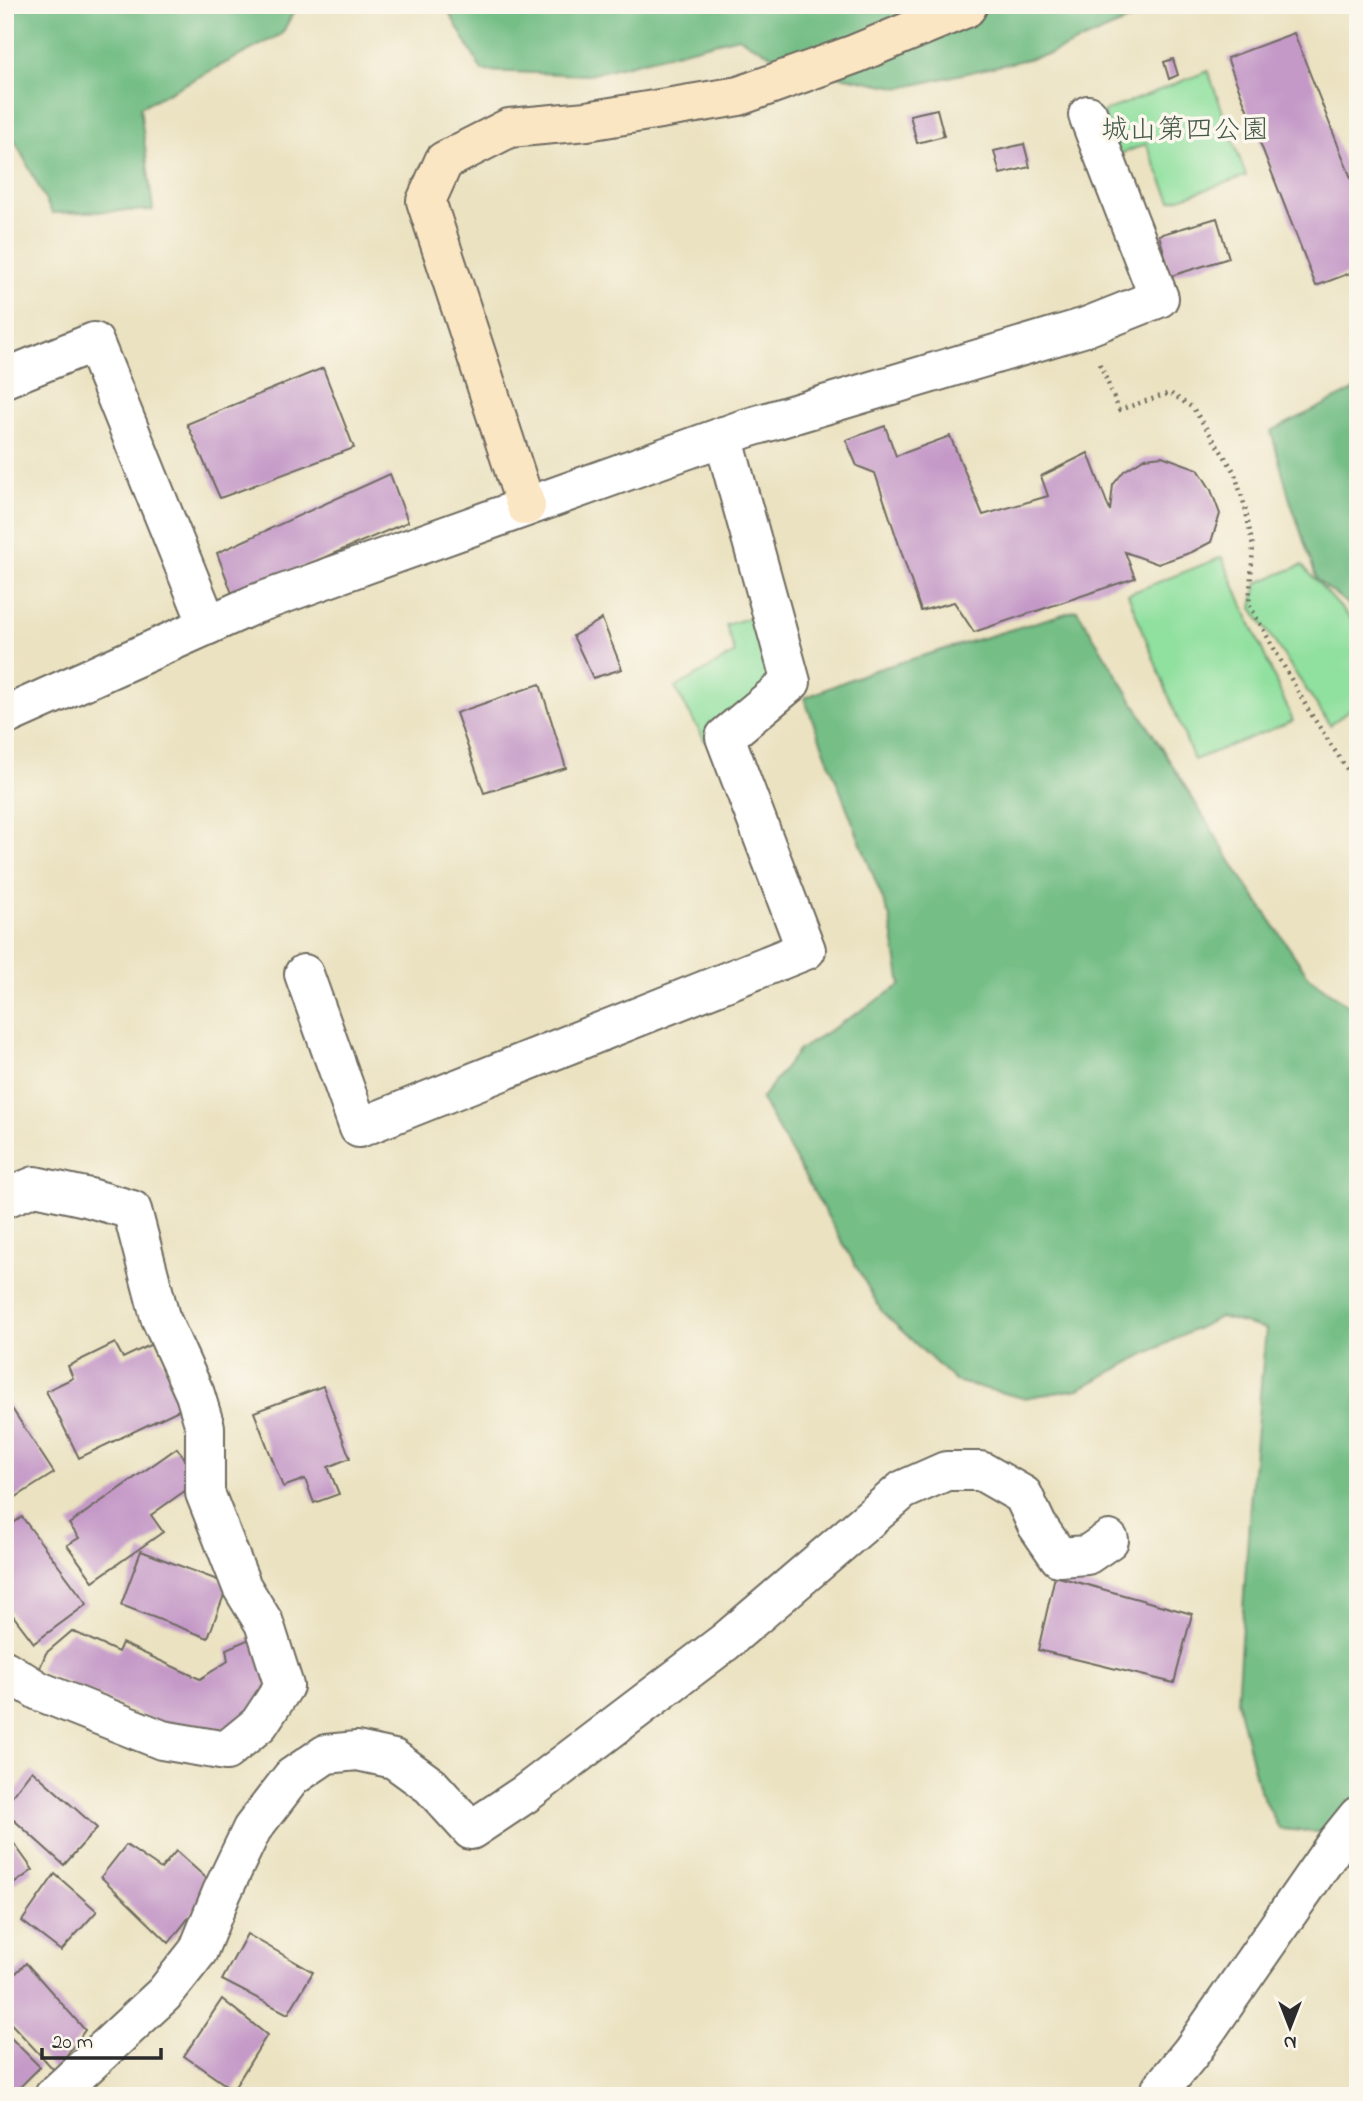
<svg xmlns="http://www.w3.org/2000/svg" width="1363" height="2101" viewBox="0 0 1363 2101" font-family="'Indie Flower','Klee One',sans-serif">
<style>
.green{fill:#90e09f;stroke:#5e8665;stroke-width:2}
.forest{fill:#74be86;stroke:#507458;stroke-width:2}
.building{fill:#c499c7}
.lines{fill:none;stroke-linecap:round;stroke-linejoin:round}
.street-casing{stroke:#6e6b60;stroke-width:42}
.secondary-casing{stroke:#6e6b60;stroke-width:42}
.path{stroke:#6e6b60;stroke-width:4.5;stroke-dasharray:2 5;stroke-linecap:butt}
.street{stroke:#fff;stroke-width:38}
.secondary{stroke:#fbe6c4;stroke-width:38}
.labels{text-anchor:middle;stroke-width:7;stroke-linejoin:round;paint-order:stroke}
.park-label{font-size:28px;fill:#445848;stroke:#fbf7ec}
</style>
<rect width="100%" height="100%" fill="#fbf7ec"/>
<filter id="ink" filterUnits="userSpaceOnUse"><feTurbulence type="fractalNoise" baseFrequency=".0143" numOctaves="2"/><feDisplacementMap in="SourceGraphic" scale="14" xChannelSelector="R" yChannelSelector="G"/><feConvolveMatrix kernelMatrix="1 2 1 2 8 2 1 2 1" color-interpolation-filters="sRGB"/></filter>
<filter id="wash" filterUnits="userSpaceOnUse"><feTurbulence type="fractalNoise" baseFrequency=".00686" numOctaves="4" result="noise"/><feDisplacementMap in="SourceGraphic" scale="28" xChannelSelector="R" yChannelSelector="G"/><feGaussianBlur stdDeviation="1.57" result="paint"/><feColorMatrix in="noise" values="0 0 0 0 0 0 0 0 0 0 0 0 0 0 0 0 0 1.4 0 .05"/><feComposite in="paint" operator="in"/></filter>
<g filter="url(#wash)">
<rect width="100%" height="100%" fill="#ebe2c1"/>
<g class="green">
<polygon points="1208,71 1246,176 1171,201 1146,144 1118,155 1103,112"/>
<polygon points="1222,557 1293,721 1194,760 1128,594"/>
<polygon points="1302,565 1358,627 1358,703 1330,725 1252,608 1257,583"/>
<polygon points="765,613 783,678 705,741 675,688 735,653 726,625"/>
</g>
<g class="forest">
<polygon points="31,5 297,5 282,34 140,107 153,210 52,213 5,121 5,12"/>
<polygon points="445,5 1165,5 1050,54 901,88 794,67 738,37 588,75 482,71"/>
<polygon points="1358,388 1358,612 1317,580 1290,500 1271,431"/>
<polygon points="1077,610 1237,871 1309,977 1358,1013 1358,1833 1330,1833 1279,1829 1258,1786 1237,1701 1250,1504 1266,1329 1220,1317 1143,1355 1079,1389 1023,1398 955,1381 882,1312 761,1099 799,1050 901,985 890,918 804,698 868,672"/>
</g>
<g id="blocks">
<g class="building">
<polygon points="1294,33 1358,196 1358,270 1316,286 1227,58"/>
<polygon points="1173,59 1178,75 1169,79 1164,62"/>
<polygon points="937,109 944,136 917,143 910,115"/>
<polygon points="1024,144 1030,167 1000,174 994,151"/>
<polygon points="1217,218 1229,258 1171,276 1159,235"/>
<polygon points="323,368 354,448 220,498 187,424"/>
<polygon points="885,426 896,456 950,436 983,515 1048,496 1041,476 1088,453 1110,511 1113,485 1124,471 1145,458 1162,456 1198,469 1211,490 1220,514 1211,542 1192,552 1158,564 1125,552 1135,578 974,632 954,602 921,611 875,473 857,466 846,440"/>
<polygon points="390,474 408,522 233,596 217,553"/>
<polygon points="602,619 622,669 593,678 573,636"/>
<polygon points="540,684 566,768 484,793 456,713"/>
<polygon points="115,1343 123,1358 154,1343 185,1407 79,1458 46,1391 73,1378 68,1366"/>
<polygon points="323,1386 350,1458 328,1467 339,1494 314,1503 305,1479 283,1487 254,1412"/>
<polygon points="5,1398 54,1473 5,1504"/>
<polygon points="177,1448 200,1480 151,1515 163,1532 93,1581 67,1545 79,1538 69,1524"/>
<polygon points="22,1517 87,1604 34,1643 5,1605 5,1529"/>
<polygon points="141,1551 228,1584 208,1638 121,1605"/>
<polygon points="1055,1576 1192,1614 1174,1683 1038,1650"/>
<polygon points="72,1631 118,1652 122,1643 200,1679 228,1661 226,1649 252,1638 273,1684 246,1719 212,1734 167,1726 39,1670 46,1653"/>
<polygon points="32,1770 97,1828 64,1865 5,1812 5,1805"/>
<polygon points="10,1838 33,1870 5,1890 5,1841"/>
<polygon points="126,1845 161,1869 176,1851 214,1885 169,1943 101,1877"/>
<polygon points="55,1874 97,1911 61,1951 22,1921"/>
<polygon points="247,1934 313,1972 288,2014 222,1980"/>
<polygon points="26,1963 85,2030 55,2071 5,2017 5,1984"/>
<polygon points="222,1999 267,2035 233,2090 184,2056"/>
<polygon points="5,2032 40,2067 11,2096 5,2090"/>
</g>
</g>
</g>
<g filter="url(#ink)">
<use href="#blocks" fill-opacity="0" stroke="#6e6b60" stroke-width="2"/>
<g class="lines">
<defs>
<g id="street">
<polyline points="5,378 94,342 208,625"/>
<polyline points="5,716 255,604 744,429 1086,327 1159,298 1088,115"/>
<polyline points="304,974 359,1128 806,950 725,737 791,682 723,436"/>
<polyline points="5,1198 35,1186 90,1198 132,1210 160,1317 195,1394 205,1427 205,1493 242,1587 264,1623 284,1686 259,1724 226,1751 162,1740 39,1691 5,1670"/>
<polyline points="54,2096 164,1994 198,1951 222,1892 252,1829 292,1777 326,1754 357,1751 394,1759 431,1786 471,1830 525,1794 725,1642 903,1490 946,1471 981,1471 1023,1495 1037,1525 1059,1557 1087,1555 1109,1540"/>
<polyline points="1159,2096 1161,2089 1192,2051 1337,1842 1358,1816"/>
</g>
<polyline id="secondary" points="526,506 426,201 444,161 509,128 587,121 739,96 855,54 966,8 968,5"/>
</defs>
<use href="#street" class="street-casing"/>
<use href="#secondary" class="secondary-casing"/>
<polyline class="path" points="1100,364 1119,410 1170,393 1193,408 1234,471 1245,507 1253,547 1249,604 1309,711 1358,786"/>
<use href="#street" class="street"/>
<use href="#secondary" class="secondary"/>
</g>
</g>
<g class="labels">
<g class="park-label">
<text x="1185" y="138">城山第四公園</text>
</g>
</g>
<rect width="1363" height="2101" fill="none" stroke="#fbf7ec" stroke-width="28"/>
<g transform="translate(1290 2027) rotate(180)" stroke="#fbf7ec" stroke-width="5" paint-order="stroke">
<path d="M0-5L12 26L0 18L-12 26Z" fill="#2b2b2b"/>
<text y="-10" font-size="19" font-weight="bold" text-anchor="middle" fill="#2b2b2b">N</text>
</g>
<path d="M42 2048v10h119v-10" fill="none" stroke="#2b2b2b" stroke-width="3.5"/>
<text x="52" y="2048" font-size="21" fill="#2b2b2b" stroke="#fbf7ec" stroke-width="5" paint-order="stroke">20 m</text>
</svg>
